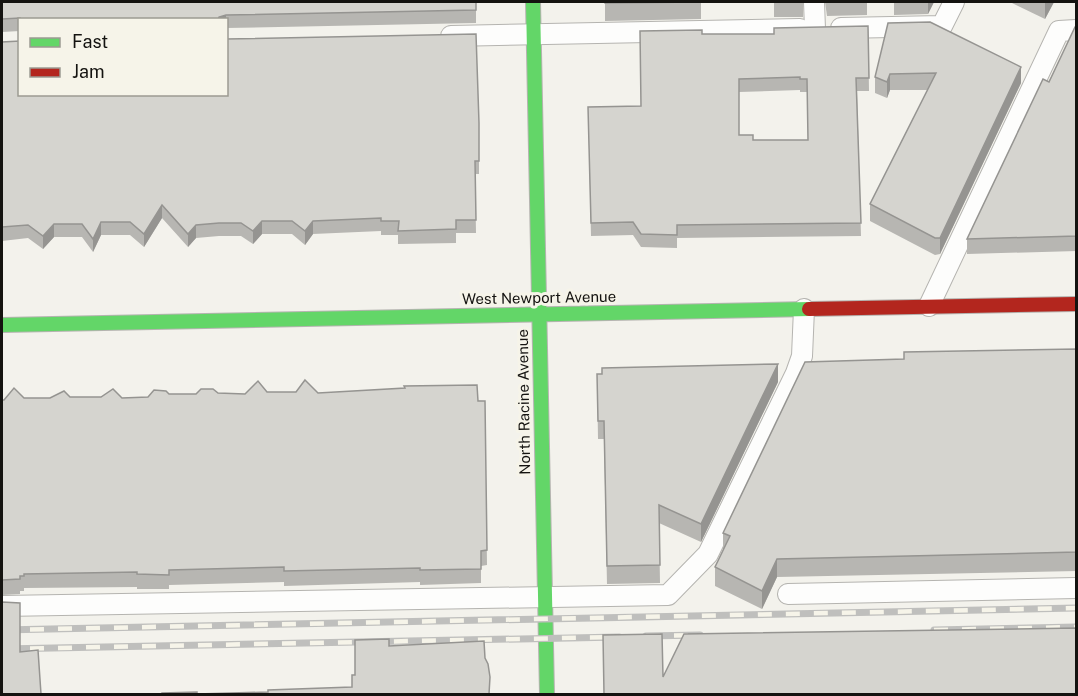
<svg xmlns="http://www.w3.org/2000/svg" width="1078" height="696" viewBox="0 0 1078 696" font-family="'Public Sans',sans-serif">
<style>
.lines{fill:none;stroke-linecap:round;stroke-linejoin:round}
.lane-casing{stroke:#b5b4b0;stroke-width:22}
.fast-casing{stroke:#b5b4b0;stroke-width:16}
.jam-casing{stroke:#b5b4b0;stroke-width:16}
.lane{stroke:#fdfdfc;stroke-width:20}
.fast{stroke:#63d668;stroke-width:14}
.jam{stroke:#b3261e;stroke-width:14}
.rail-casing{stroke:#bfbfbd;stroke-width:7}
.rail{stroke:#f6f4e9;stroke-width:4.5;stroke-dasharray:14;stroke-linecap:butt}
.wall{fill:#b7b6b2;fill-rule:evenodd}
.shaded-wall{fill:#959491}
.building{fill:#d5d4cf;stroke:#959491;stroke-width:1.5;fill-rule:evenodd}
.labels{text-anchor:middle;stroke-width:6;stroke-linejoin:round;paint-order:stroke}
.street-label{font-size:15px;fill:#141310;stroke:#f6f4e9}
</style>
<rect width="100%" height="100%" fill="#f3f2ec"/>
<g class="lines">
<defs>
<g id="lane">
<polyline points="814,2 815,29"/>
<polyline points="841,28 942,26 954,2"/>
<polyline points="451,36 800,29"/>
<polyline points="929,306 1059,31 1076,30"/>
<polyline points="788,594 1076,588"/>
<polyline points="2,606 668,595 708,554 796,373 802,356 804,309"/>
</g>
<g id="fast">
<polyline points="533,2 547,694"/>
<polyline points="2,325 809,309"/>
</g>
<polyline id="jam" points="809,309 1076,304"/>
</defs>
<use href="#lane" class="lane-casing"/>
<use href="#fast" class="fast-casing"/>
<use href="#jam" class="jam-casing"/>
<use href="#lane" class="lane"/>
<use href="#fast" class="fast"/>
<use href="#jam" class="jam"/>
<defs>
<g id="rail">
<polyline points="2,630 1076,608"/>
<polyline points="934,630 1076,627"/>
<polyline points="646,636 700,635"/>
<polyline points="2,649 619,637"/>
</g>
</defs>
<use href="#rail" class="rail-casing"/>
<use href="#rail" class="rail"/>
</g>
<g class="wall">
<polygon points="2,2 476,2 476,23 226,28 226,20 20,20 20,31 2,32"/>
<polygon points="605,2 701,2 701,19 605,21"/>
<rect x="774" y="2" width="29" height="15"/>
<polygon points="825,2 867,2 867,15 827,16"/>
<polygon points="894,2 934,2 928,14 894,15"/>
<polygon points="1010,2 1054,2 1045,19"/>
<polygon points="888,23 1021,83 940,254 935,255 870,221 870,204 928,90 890,90 887,98 875,93 875,77"/>
<path d="M 868,26 L 869,91 L 857,91 L 861,236 L 677,238 L 677,248 L 641,247 L 633,235 L 591,236 L 588,107 L 641,106 L 702,34 L 774,34 ZM 800,90 L 800,92 L 807,92 L 808,140 L 753,140 L 739,135 L 739,92 Z"/>
<polygon points="1077,27 1077,251 967,254 967,239"/>
<polygon points="2,42 479,123 479,174 475,174 476,233 456,233 456,243 398,244 398,235 381,235 381,231 313,234 305,245 292,234 262,234 253,244 241,236 219,236 196,238 188,247 162,218 144,247 130,235 101,235 93,252 82,237 54,237 43,249 28,238 2,241"/>
<polygon points="1077,349 1077,571 777,577 762,609 715,586 715,567 723,551 723,533 904,359"/>
<polygon points="597,374 778,382 701,542 659,523 660,583 607,584 604,439 598,439"/>
<polygon points="267,392 318,393 485,401 487,565 481,566 481,583 420,585 420,582 284,586 284,582 169,585 169,589 137,589 137,587 24,588 24,591 20,591 20,594 2,595 2,400 70,397 122,398 148,397 169,394 196,394 218,393 245,394"/>
</g>
<g class="shaded-wall">
<polygon points="928,2 934,2 928,14"/>
<polygon points="1045,2 1054,2 1045,19"/>
<polygon points="226,15 226,20 218,20 219,17"/>
<polygon points="1021,67 1021,83 940,254 940,238"/>
<polygon points="890,74 890,90 887,98 887,82"/>
<polygon points="162,205 162,218 144,247 144,234"/>
<polygon points="262,221 262,234 253,244 253,231"/>
<polygon points="313,221 313,234 305,245 305,231"/>
<polygon points="101,222 101,235 93,252 93,239"/>
<polygon points="54,224 54,237 43,249 43,236"/>
<polygon points="196,225 196,238 188,247 188,234"/>
<polygon points="778,364 778,382 701,542 701,524"/>
<polygon points="777,559 777,577 762,609 762,591"/>
</g>
<g class="building">
<polygon points="2,2 476,2 476,10 226,15 219,17 218,20 23,20 20,18 2,19"/>
<polygon points="605,2 701,2 605,3"/>
<polygon points="930,22 1021,67 940,238 935,238 870,204 936,73 890,74 887,82 875,77 888,23"/>
<path d="M 868,26 L 869,78 L 856,78 L 861,223 L 677,225 L 677,235 L 641,234 L 633,222 L 591,223 L 588,107 L 641,106 L 640,31 L 702,30 L 702,34 L 774,34 L 774,28 ZM 800,77 L 800,79 L 807,79 L 808,140 L 753,140 L 753,135 L 739,135 L 739,79 Z"/>
<polygon points="1075,27 1077,27 1077,236 967,239 1043,79 1049,82"/>
<polygon points="476,34 479,123 479,161 475,161 476,220 456,220 456,229 398,231 399,221 381,221 381,218 313,221 305,231 292,221 262,221 253,231 241,223 219,223 196,225 188,234 162,205 144,234 130,222 101,222 93,239 82,224 54,224 43,236 28,225 2,227 2,42 20,41 20,94 226,94 226,39"/>
<polygon points="1077,349 1077,552 777,559 762,591 715,567 730,536 723,533 805,362 904,359 904,352"/>
<polygon points="778,364 701,524 659,505 660,565 607,566 604,421 598,421 597,374 602,374 602,368"/>
<polygon points="305,380 318,393 405,388 404,386 477,385 478,401 485,401 487,550 481,551 481,569 420,570 420,568 284,571 284,567 169,570 169,575 137,574 137,572 24,574 24,576 20,576 20,579 2,580 2,400 4,400 14,388 24,398 50,398 64,391 70,397 101,397 113,389 122,398 148,397 154,390 166,391 169,394 196,394 201,389 213,389 218,393 245,394 258,381 267,392 296,392"/>
<polygon points="2,602 20,603 20,652 38,650 41,694 2,694"/>
<polygon points="1077,628 1077,694 604,694 603,635 662,634 663,677 684,634"/>
<polygon points="389,639 389,646 484,641 485,658 488,664 490,677 489,694 162,694 162,693 197,692 197,694 268,692 268,690 352,687 352,675 355,675 355,640"/>
</g>
<g class="labels">
<g class="street-label">
<text transform="translate(539 298) rotate(-1)" y="5">West Newport Avenue</text>
<text transform="translate(524 402) rotate(-91)" y="5">North Racine Avenue</text>
</g>
</g>
<rect width="1078" height="696" fill="none" stroke="#141310" stroke-width="6"/>
<rect x="18" y="18" width="210" height="78" fill="#f6f4e9" stroke="#9c9a92" stroke-width="1.5"/>
<rect x="30" y="38" width="30" height="9" fill="#63d668" stroke="#9c9a92" stroke-width="1.5"/>
<text x="72" y="48" font-size="18" fill="#141310">Fast</text>
<rect x="30" y="68" width="30" height="9" fill="#b3261e" stroke="#9c9a92" stroke-width="1.5"/>
<text x="72" y="78" font-size="18" fill="#141310">Jam</text>
</svg>
